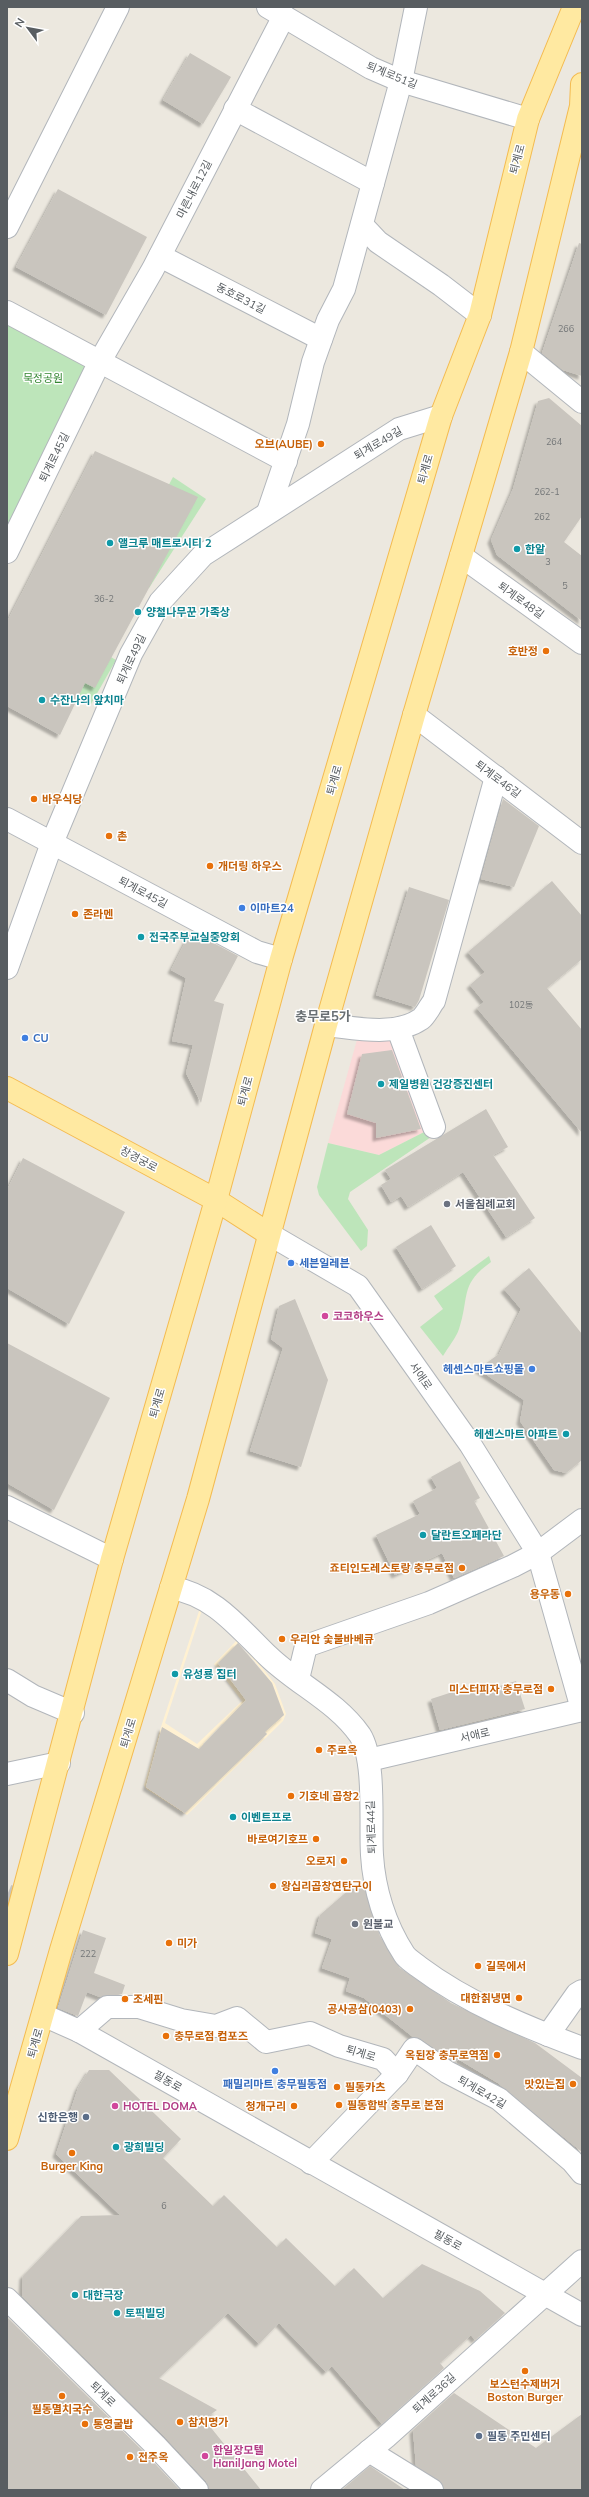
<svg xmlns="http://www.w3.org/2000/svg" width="589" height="2497" viewBox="0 0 589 2497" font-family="Mulish,'Noto Sans KR',sans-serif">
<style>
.commercial{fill:#fff1d2;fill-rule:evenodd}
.medical{fill:#fbdad9}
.green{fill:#bde5ba}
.building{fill:#c9c5be;filter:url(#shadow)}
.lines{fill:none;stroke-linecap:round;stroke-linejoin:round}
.minor-tunnel{stroke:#c7c5c0;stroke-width:22;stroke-dasharray:22 11;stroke-linecap:butt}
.minor-casing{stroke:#b2b6bb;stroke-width:24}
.major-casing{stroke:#f4bb50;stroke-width:24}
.minor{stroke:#fff;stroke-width:22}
.major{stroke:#ffe9a1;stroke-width:22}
.food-dot{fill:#e8710a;stroke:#fff;stroke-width:1.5}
.culture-dot{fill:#0f9aa8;stroke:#fff;stroke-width:1.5}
.shop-dot{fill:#3f7fe0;stroke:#fff;stroke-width:1.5}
.worship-dot{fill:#6b7280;stroke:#fff;stroke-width:1.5}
.hotel-dot{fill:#d1479c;stroke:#fff;stroke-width:1.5}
.service-dot{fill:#5c6f8a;stroke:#fff;stroke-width:1.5}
.labels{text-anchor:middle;stroke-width:3;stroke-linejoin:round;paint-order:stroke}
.number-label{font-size:9px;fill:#747778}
.street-label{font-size:11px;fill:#585d61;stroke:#fff}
.park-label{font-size:11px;fill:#348632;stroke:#fff}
.food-label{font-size:11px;font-weight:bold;fill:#c56008;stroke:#fff;text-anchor:start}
.culture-label{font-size:11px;font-weight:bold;fill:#0d838f;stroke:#fff;text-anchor:start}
.shop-label{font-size:11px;font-weight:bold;fill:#366cbe;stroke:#fff;text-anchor:start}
.worship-label{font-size:11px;font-weight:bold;fill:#5b616d;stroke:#fff;text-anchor:start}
.hotel-label{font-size:11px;font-weight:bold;fill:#b23c85;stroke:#fff;text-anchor:start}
.service-label{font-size:11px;font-weight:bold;fill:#4e5e75;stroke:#fff;text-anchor:end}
.quarter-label{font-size:13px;font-weight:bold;fill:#696f73;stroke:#fff}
</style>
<defs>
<filter id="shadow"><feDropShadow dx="-3.5" dy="3.5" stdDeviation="1" flood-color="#0004"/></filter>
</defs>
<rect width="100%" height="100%" fill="#ece8df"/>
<path class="commercial" d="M 200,1608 L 208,1608 L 249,1651 L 275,1684 L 286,1714 L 283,1721 L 187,1815 L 146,1789 L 144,1785 L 159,1733 ZM 208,1609 L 237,1640 L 214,1664 L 242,1701 L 197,1744 L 165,1723 L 202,1610 ZM 239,1642 L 272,1683 L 284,1715 L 267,1729 L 219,1664 ZM 244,1704 L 267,1734 L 247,1753 ZM 222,1724 L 223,1724 L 229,1771 L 203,1744 ZM 166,1730 L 202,1751 L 185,1813 L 146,1787 L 160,1735 Z"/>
<polygon class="medical" points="360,1029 398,1029 434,1127 379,1155 328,1143"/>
<g class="green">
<polygon points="7,318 92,363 7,536"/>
<polygon points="173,477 206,499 149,588 122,574"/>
<polygon points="83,641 116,660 91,704 57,683"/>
<polygon points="434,1127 437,1133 350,1192 348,1199 368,1230 367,1246 361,1251 319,1195 317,1187 328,1143 379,1155"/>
<path d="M 489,1256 L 491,1262 C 459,1285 470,1296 459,1329 C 456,1338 448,1347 443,1356 L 420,1327 L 443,1309 L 434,1296 Z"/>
</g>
<g class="building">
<polygon points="190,53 231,77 203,124 163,100"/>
<polygon points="58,189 147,237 106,315 16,267"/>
<polygon points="579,243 582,244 582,376 563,370 542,353"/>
<polygon points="549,398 582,426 582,516 564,542 582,556 582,621 497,555 491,540 513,489 538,401"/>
<polygon points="95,451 198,497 95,688 85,683 60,735 7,706 7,622"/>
<polygon points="503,799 539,826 514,887 481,879"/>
<polygon points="552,881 582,916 582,959 547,988 582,1030 582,1133 477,1008 484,1002 470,985 485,972 468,952"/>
<polygon points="409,887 449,900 419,1000 415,1007 376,995"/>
<polygon points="191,931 238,956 214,1001 224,1004 201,1103 186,1073 193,1045 172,1041 186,978 171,970"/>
<polygon points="392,1050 421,1129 376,1138 376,1123 347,1114 362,1054"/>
<polygon points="486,1109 508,1147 493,1155 535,1218 506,1237 463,1172 408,1207 401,1196 391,1202 381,1185 391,1179 385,1170"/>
<polygon points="23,1158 125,1212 69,1324 7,1288 7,1190"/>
<polygon points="431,1225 456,1266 422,1289 396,1247"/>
<polygon points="529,1268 582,1334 582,1460 566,1473 554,1470 520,1421 524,1400 478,1369 499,1354 521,1309 504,1289"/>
<polygon points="295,1299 328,1380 301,1467 250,1451 283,1348 271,1339 279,1306"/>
<polygon points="7,1343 110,1398 54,1510 7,1483"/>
<polygon points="460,1461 480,1498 474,1501 504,1556 454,1578 442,1553 395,1575 376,1535 420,1514 413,1501 437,1488 431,1477"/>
<polygon points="238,1643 272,1683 284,1715 265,1732 267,1734 185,1813 146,1787 162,1727 199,1749 246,1700 218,1663"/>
<polygon points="516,1681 525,1709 440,1730 431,1699 471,1686 474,1694"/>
<polygon points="363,1883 380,1936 400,1968 451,2003 535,2043 582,2078 582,2152 498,2083 458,2059 456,2063 453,2061 421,2039 413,2037 364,1998 346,1991 350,1978 322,1968 332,1939 315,1933 320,1915 351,1888"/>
<polygon points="83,1930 106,1938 94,1973 125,1985 122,1994 100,1997 87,1992 78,2016 58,2008"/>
<polygon points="89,2070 109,2070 181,2139 163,2158 213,2206 224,2195 277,2247 286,2238 335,2286 354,2268 383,2298 422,2264 480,2291 505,2313 475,2340 471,2335 440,2363 444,2368 382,2424 332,2366 326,2372 279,2323 259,2344 228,2313 159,2378 217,2410 204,2419 261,2490 209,2490 206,2481 164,2436 22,2296 23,2276 81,2216 120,2215 56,2154 78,2088"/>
<polygon points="7,2317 146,2454 180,2490 7,2490"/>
<polygon points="454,2393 536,2448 582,2414 582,2490 444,2490 439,2480 416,2466 413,2430"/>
<polygon points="370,2466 405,2490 342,2490"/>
</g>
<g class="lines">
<polyline class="minor-tunnel" points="7,1895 21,1901"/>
<defs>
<g id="minor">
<polyline points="268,7 371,68 401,81 528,119"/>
<polyline points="235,109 373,183"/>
<polyline points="362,225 378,242 441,285 480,315"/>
<polyline points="7,227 118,7"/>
<polyline points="160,256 321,339"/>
<polyline points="7,312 286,461"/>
<polyline points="521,352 582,402"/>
<polyline points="268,512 298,424 313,362 328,320 344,289 401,81 416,7"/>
<polyline points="7,552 100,361 153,269 284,16"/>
<polyline points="461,556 582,643"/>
<polyline points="414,715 582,843"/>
<polyline points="7,819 257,952 281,959"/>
<polyline points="7,968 52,843 131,654 160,602 203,555 399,429 441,416"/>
<path d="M 326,1025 C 356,1028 395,1037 421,1019 C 426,1015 430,1006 434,1001 L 496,777"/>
<polyline points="398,1029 434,1127"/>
<polyline points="269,1234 358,1286 470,1444 538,1553 582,1709"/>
<polyline points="7,1507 112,1559"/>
<path d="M 171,1588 C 213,1594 239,1628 268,1656 C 298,1685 336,1701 360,1735 C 376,1760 370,1825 372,1855 C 374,1889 385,1925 404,1954 C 407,1959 414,1963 419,1967 C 467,2003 526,2027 582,2048"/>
<polyline points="298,1679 306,1646 429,1603 513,1566 538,1553 582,1520"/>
<polyline points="7,1680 33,1696 73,1713"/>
<polyline points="369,1760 582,1710"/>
<polyline points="7,1774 59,1763"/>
<polyline points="43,2015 79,2031 582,2315"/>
<polyline points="79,2031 107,2007 139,2007 181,2020 216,2026 237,2018 266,2042 310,2033 339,2046 383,2059 397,2074"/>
<polyline points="548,2035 577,1994 582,1991"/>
<polyline points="311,2163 397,2074 414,2049 447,2072 499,2099 572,2161 582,2173"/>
<polyline points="7,2299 155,2445 197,2490"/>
<polyline points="369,2451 432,2490"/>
<polyline points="322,2490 386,2437 582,2261"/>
</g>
<g id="major">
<polyline points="7,1088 216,1200 269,1234"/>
<polyline points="7,1954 112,1559 216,1200 281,959 441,416 480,315 528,119 574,7"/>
<polyline points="7,2139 61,1950 198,1499 326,1025 414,715 521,352 581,106 582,84"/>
</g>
</defs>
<use href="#minor" class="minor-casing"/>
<use href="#major" class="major-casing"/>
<use href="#minor" class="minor"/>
<use href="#major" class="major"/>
</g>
<g class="food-dot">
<circle cx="321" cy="444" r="4"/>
<circle cx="546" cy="651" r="4"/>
<circle cx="34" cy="799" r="4"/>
<circle cx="109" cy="836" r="4"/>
<circle cx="210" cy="866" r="4"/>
<circle cx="75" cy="914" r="4"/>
<circle cx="462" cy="1568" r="4"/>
<circle cx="568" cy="1594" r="4"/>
<circle cx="282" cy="1639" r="4"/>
<circle cx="551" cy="1689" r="4"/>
<circle cx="319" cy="1750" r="4"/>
<circle cx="291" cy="1796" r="4"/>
<circle cx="316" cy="1839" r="4"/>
<circle cx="344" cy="1861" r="4"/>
<circle cx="273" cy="1886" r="4"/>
<circle cx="169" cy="1943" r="4"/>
<circle cx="478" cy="1966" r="4"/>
<circle cx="519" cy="1998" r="4"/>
<circle cx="125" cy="1999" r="4"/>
<circle cx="410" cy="2009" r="4"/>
<circle cx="166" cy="2036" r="4"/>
<circle cx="497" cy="2055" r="4"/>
<circle cx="573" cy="2084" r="4"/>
<circle cx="337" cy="2087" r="4"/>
<circle cx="339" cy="2105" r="4"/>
<circle cx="294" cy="2106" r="4"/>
<circle cx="72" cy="2153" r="4"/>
<circle cx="525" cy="2371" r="4"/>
<circle cx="62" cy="2396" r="4"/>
<circle cx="180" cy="2422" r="4"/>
<circle cx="85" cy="2424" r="4"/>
<circle cx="130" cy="2457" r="4"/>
</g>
<g class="culture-dot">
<circle cx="110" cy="543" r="4"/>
<circle cx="517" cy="549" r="4"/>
<circle cx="138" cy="612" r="4"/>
<circle cx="42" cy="700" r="4"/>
<circle cx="141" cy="937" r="4"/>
<circle cx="381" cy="1084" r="4"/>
<circle cx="566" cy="1434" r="4"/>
<circle cx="423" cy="1535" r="4"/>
<circle cx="175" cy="1674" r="4"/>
<circle cx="233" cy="1817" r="4"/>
<circle cx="116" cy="2147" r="4"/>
<circle cx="75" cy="2295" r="4"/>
<circle cx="117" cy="2313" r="4"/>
</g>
<g class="shop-dot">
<circle cx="242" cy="908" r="4"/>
<circle cx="25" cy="1038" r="4"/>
<circle cx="291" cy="1263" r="4"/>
<circle cx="532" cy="1369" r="4"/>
<circle cx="275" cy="2071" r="4"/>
</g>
<g class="worship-dot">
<circle cx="447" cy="1204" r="4"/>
<circle cx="355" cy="1924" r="4"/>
</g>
<g class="hotel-dot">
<circle cx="325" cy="1316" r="4"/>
<circle cx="115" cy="2106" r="4"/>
<circle cx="205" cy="2456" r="4"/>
</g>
<g class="service-dot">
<circle cx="86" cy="2117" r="4"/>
<circle cx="479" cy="2436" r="4"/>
</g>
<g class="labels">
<g class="number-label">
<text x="566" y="332">266</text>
<text x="554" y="445">264</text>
<text x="547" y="495">262-1</text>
<text x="542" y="520">262</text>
<text x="548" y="565">3</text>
<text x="565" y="589">5</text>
<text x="104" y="602">36-2</text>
<text x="521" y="1008">102동</text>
<text x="88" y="1957">222</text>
<text x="164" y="2209">6</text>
</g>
<g class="street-label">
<text transform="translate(392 75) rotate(22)" y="4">퇴계로51길</text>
<text transform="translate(517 159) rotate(-75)" y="4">퇴계로</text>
<text transform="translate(194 189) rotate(-63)" y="4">마른내로12길</text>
<text transform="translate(241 298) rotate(27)" y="4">동호로31길</text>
<text transform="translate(378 443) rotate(-30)" y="4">퇴계로49길</text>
<text transform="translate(54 457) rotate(-64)" y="4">퇴계로45길</text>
<text transform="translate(425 469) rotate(-74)" y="4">퇴계로</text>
<text transform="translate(521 600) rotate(36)" y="4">퇴계로48길</text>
<text transform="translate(131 659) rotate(-65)" y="4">퇴계로49길</text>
<text transform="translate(498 779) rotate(37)" y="4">퇴계로46길</text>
<text transform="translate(334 780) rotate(-74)" y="4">퇴계로</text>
<text transform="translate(143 892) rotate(28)" y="4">퇴계로45길</text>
<text transform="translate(245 1091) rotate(-75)" y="4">퇴계로</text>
<text transform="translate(139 1159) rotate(28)" y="4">창경궁로</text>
<text transform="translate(421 1376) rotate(55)" y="4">서애로</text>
<text transform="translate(157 1403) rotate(-74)" y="4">퇴계로</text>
<text transform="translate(128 1733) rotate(-73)" y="4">퇴계로</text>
<text transform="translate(475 1735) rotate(-13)" y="4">서애로</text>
<text transform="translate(371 1827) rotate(-92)" y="4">퇴계로44길</text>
<text transform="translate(35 2043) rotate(-74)" y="4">퇴계로</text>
<text transform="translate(361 2053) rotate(17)" y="4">퇴계로</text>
<text transform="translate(168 2081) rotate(30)" y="4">필동로</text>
<text transform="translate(482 2092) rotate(30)" y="4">퇴계로42길</text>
<text transform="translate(448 2240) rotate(29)" y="4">필동로</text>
<text transform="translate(434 2393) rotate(-42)" y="4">퇴계로36길</text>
<text transform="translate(103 2394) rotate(44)" y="4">퇴계로</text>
</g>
<g class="park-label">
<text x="43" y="382">묵정공원</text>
</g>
<g class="food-label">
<text x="313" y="448" text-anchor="end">오브(AUBE)</text>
<text x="538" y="655" text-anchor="end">호반정</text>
<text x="42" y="803">바우식당</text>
<text x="117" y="840">촌</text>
<text x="218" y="870">개더링 하우스</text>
<text x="83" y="918">존라멘</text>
<text x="454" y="1572" text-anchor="end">죠티인도레스토랑 충무로점</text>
<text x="560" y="1598" text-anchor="end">용우동</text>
<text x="290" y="1643">우리안 숯불바베큐</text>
<text x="543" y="1693" text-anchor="end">미스터피자 충무로점</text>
<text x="327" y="1754">주로옥</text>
<text x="299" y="1800">기호네 곱창2</text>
<text x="308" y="1843" text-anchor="end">바로여기호프</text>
<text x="336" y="1865" text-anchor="end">오로지</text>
<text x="281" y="1890">왕십리곱창연탄구이</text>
<text x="177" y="1947">미가</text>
<text x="486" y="1970">길목에서</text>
<text x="511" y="2002" text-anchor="end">대한칡냉면</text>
<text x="133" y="2003">조세핀</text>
<text x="402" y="2013" text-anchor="end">공사공삼(0403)</text>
<text x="174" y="2040">충무로점 컴포즈</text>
<text x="489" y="2059" text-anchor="end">옥된장 충무로역점</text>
<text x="565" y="2088" text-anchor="end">맛있는집</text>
<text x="345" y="2091">필동카츠</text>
<text x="347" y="2109">필동함박 충무로 본점</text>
<text x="286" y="2110" text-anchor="end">청개구리</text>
<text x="72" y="2170" text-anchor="middle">Burger King</text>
<text x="525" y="2388" text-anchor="middle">보스턴수제버거<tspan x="525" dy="13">Boston Burger</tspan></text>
<text x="62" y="2413" text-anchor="middle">필동멸치국수</text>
<text x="188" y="2426">참치명가</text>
<text x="93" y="2428">통영굴밥</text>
<text x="138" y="2461">전주옥</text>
</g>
<g class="culture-label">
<text x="118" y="547">앨크루 매트로시티 2</text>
<text x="525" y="553">한알</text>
<text x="146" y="616">양철나무꾼 가족상</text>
<text x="50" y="704">수잔나의 앞치마</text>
<text x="149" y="941">전국주부교실중앙회</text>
<text x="389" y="1088">제일병원 건강증진센터</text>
<text x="558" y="1438" text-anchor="end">헤센스마트 아파트</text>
<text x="431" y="1539">달란트오페라단</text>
<text x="183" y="1678">유성룡 집터</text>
<text x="241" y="1821">이벤트프로</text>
<text x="124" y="2151">광희빌딩</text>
<text x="83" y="2299">대한극장</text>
<text x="125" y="2317">토픽빌딩</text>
</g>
<g class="shop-label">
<text x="250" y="912">이마트24</text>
<text x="33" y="1042">CU</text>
<text x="299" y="1267">세븐일레븐</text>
<text x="524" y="1373" text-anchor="end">헤센스마트쇼핑몰</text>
<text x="275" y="2088" text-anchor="middle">패밀리마트 충무필동점</text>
</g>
<g class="worship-label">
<text x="455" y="1208">서울침례교회</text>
<text x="363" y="1928">원불교</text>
</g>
<g class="hotel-label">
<text x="333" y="1320">코코하우스</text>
<text x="123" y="2110">HOTEL DOMA</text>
<text x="213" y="2454">한일장모텔<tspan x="213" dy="13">HanilJang Motel</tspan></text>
</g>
<g class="service-label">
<text x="78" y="2121">신한은행</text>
<text x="487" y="2440" text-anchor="start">필동 주민센터</text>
</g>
<g class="quarter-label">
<text x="323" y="1021">충무로5가</text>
</g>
</g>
<rect width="589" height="2497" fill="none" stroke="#585d61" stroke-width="16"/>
<g transform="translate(28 28) rotate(302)" stroke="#ffffff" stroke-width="3" paint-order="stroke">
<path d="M0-3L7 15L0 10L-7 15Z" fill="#585d61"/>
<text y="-6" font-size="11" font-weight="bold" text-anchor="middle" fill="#585d61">N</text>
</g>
</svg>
